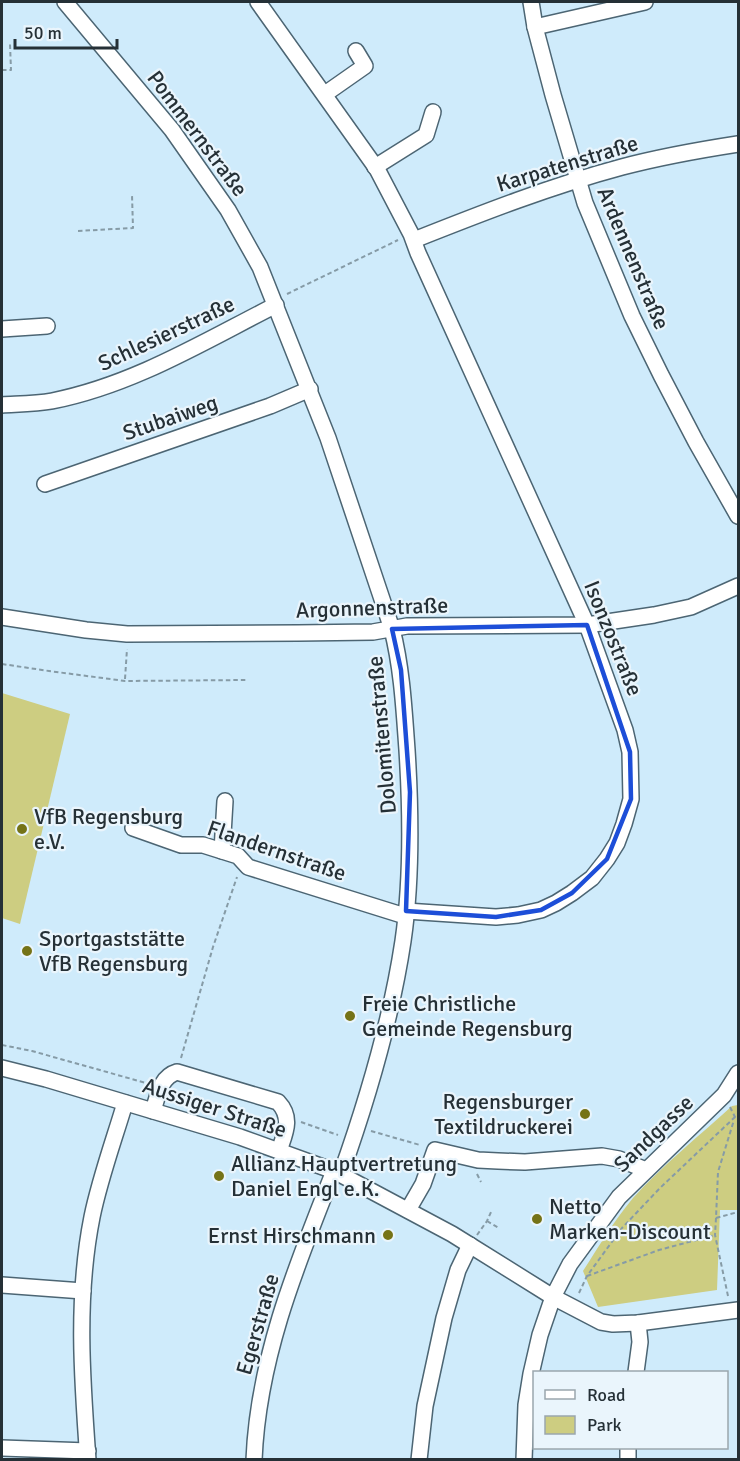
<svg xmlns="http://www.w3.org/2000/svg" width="740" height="1461" viewBox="0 0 740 1461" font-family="Signika,sans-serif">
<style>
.green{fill:#cdcd81}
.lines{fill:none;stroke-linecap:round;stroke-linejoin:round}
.minor-casing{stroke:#4c6573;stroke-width:18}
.path{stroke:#869ba6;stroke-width:2;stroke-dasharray:4.5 3;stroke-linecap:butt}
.minor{stroke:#fff;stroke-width:15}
.marked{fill:none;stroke:#1d4ed8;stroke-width:4.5;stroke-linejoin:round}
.poi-dot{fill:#757317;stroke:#eaf5fc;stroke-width:2}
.labels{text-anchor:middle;stroke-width:4.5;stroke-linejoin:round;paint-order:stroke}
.street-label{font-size:22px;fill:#253036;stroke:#eaf5fc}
.poi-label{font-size:22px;fill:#253036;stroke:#eaf5fc;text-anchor:start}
</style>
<rect width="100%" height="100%" fill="#cfebfb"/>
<g class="green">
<polygon points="2,693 70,714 20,924 2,918"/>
<path d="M 738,1105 L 738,1210 L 720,1210 L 717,1290 L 598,1307 L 583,1271 C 599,1246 614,1221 633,1198 C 663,1165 699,1136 732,1106 Z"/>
</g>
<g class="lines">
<defs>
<g id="minor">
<path d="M 65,2 L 172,130 L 228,210 L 260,267 L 328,438 L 392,629 C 402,669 404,709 407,750 C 411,813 412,879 403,941 C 391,1021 368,1098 341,1174"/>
<polyline points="258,2 377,169 411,234 418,253 587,625 625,730 630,752 631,799 624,824 617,843 607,859 592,878 572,893 556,903 541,910 518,915 496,917 406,911"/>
<polyline points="531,2 535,27 553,95 585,203 632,316 661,375 696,442 738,516"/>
<polyline points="535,27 645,2"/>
<polyline points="325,94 365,66 356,51"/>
<polyline points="375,167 426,135 433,112"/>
<path d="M 414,240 C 482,213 551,186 622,167 C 660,157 699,150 738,144"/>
<polyline points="2,329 47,326"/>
<path d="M 2,405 C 18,404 36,404 52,401 C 133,385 203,342 276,305"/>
<polyline points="45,484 270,406 310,389"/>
<polyline points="2,617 86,630 127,634 298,633 373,632 407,626 587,625 654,615 691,607 738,586"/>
<polyline points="133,828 181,845 203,845 238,856 248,867 405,916"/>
<polyline points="222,851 225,801"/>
<polyline points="2,1068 46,1079 240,1137 334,1171 452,1234 553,1297 601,1322 613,1324 638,1323 738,1310"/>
<path d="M 153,1111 C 158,1096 160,1077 177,1072 L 278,1102 C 293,1118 285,1133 279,1151"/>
<polyline points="408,1210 423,1184 435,1150 478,1160 498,1161 525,1162 602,1156 619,1159 646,1170"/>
<polyline points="2,1285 83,1291"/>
<polyline points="636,1372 640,1342 638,1323"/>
<polyline points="2,1448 88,1451"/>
<polyline points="628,1448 628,1460"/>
<path d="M 88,1460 C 82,1379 76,1297 92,1217 C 100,1178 114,1140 125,1103"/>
<path d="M 254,1460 C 258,1358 297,1264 334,1171"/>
<polyline points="419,1460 425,1406 444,1318 458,1270 470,1245"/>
<polyline points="524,1460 526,1405 531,1374 540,1335 553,1297 570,1264 619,1197 724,1095 738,1073"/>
</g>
</defs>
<use href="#minor" class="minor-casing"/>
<g class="path">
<polyline points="2,70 11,70 10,44"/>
<polyline points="78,231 133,228 132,195"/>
<polyline points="287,294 398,240"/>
<polyline points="2,664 49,671 125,681 247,680"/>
<polyline points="125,679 127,649"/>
<polyline points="2,1045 32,1051 146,1083"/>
<polyline points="181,1058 213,947 237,877"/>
<polyline points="730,1107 735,1117 738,1119"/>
<polyline points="301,1122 338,1135"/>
<polyline points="371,1131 420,1145"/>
<polyline points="477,1174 481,1182"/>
<polyline points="716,1218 738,1212"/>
<polyline points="487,1221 499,1228"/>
<polyline points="477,1235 487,1221 491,1212"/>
<polyline points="587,1276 659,1250 715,1235"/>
<polyline points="579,1293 587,1276 622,1228 660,1188 735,1117"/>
<polyline points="728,1296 715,1235 716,1218 718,1172 734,1120"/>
</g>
<use href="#minor" class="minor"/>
</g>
<path class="marked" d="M 587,625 L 630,752 L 631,799 L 607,859 L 572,893 L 541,910 L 496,917 L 406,911 L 410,792 L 401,670 L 392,629 Z"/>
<g class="poi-dot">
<circle cx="22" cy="829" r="6"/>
<circle cx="27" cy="951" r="6"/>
<circle cx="350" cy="1016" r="6"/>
<circle cx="585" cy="1114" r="6"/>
<circle cx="219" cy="1176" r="6"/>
<circle cx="537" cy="1219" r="6"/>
<circle cx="388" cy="1235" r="6"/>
</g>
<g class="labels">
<g class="street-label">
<text transform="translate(198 133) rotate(53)" y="8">Pommernstraße</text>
<text transform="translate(567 163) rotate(-17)" y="8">Karpatenstraße</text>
<text transform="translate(634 258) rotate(67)" y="8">Ardennenstraße</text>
<text transform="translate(166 333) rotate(-25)" y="8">Schlesierstraße</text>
<text transform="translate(170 417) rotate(-19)" y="8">Stubaiweg</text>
<text transform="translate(372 607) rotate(-2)" y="8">Argonnenstraße</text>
<text transform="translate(614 638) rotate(68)" y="8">Isonzostraße</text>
<text transform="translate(381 735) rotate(-95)" y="8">Dolomitenstraße</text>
<text transform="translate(277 850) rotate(19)" y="8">Flandernstraße</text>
<text transform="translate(215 1107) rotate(18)" y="8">Aussiger Straße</text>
<text transform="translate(653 1133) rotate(-44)" y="8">Sandgasse</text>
<text transform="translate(257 1324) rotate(-74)" y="8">Egerstraße</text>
</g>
<g class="poi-label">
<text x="34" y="824">VfB Regensburg<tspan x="34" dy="25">e.V.</tspan></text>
<text x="39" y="946">Sportgaststätte<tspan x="39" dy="25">VfB Regensburg</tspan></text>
<text x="362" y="1011">Freie Christliche<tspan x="362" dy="25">Gemeinde Regensburg</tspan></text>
<text x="573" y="1109" text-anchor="end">Regensburger<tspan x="573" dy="25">Textildruckerei</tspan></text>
<text x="231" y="1171">Allianz Hauptvertretung<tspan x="231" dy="25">Daniel Engl e.K.</tspan></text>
<text x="549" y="1214">Netto<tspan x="549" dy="25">Marken-Discount</tspan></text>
<text x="376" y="1243" text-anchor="end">Ernst Hirschmann</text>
</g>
</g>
<rect width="740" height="1461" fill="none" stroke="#253036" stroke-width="6"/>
<rect x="533" y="1371" width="195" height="78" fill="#eaf5fc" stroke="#9ba6ad" stroke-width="1.5"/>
<rect x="545" y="1390" width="30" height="9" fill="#ffffff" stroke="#9ba6ad" stroke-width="1.5"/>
<text x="587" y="1401" font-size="18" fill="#253036">Road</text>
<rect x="545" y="1416" width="30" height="18" fill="#cdcd81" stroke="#9ba6ad" stroke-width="1.5"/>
<text x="587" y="1431" font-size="18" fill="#253036">Park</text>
<path d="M15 39v9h102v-9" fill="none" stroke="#253036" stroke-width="3"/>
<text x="24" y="39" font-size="18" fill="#253036" stroke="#eaf5fc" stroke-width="4.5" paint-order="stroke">50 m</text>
</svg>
